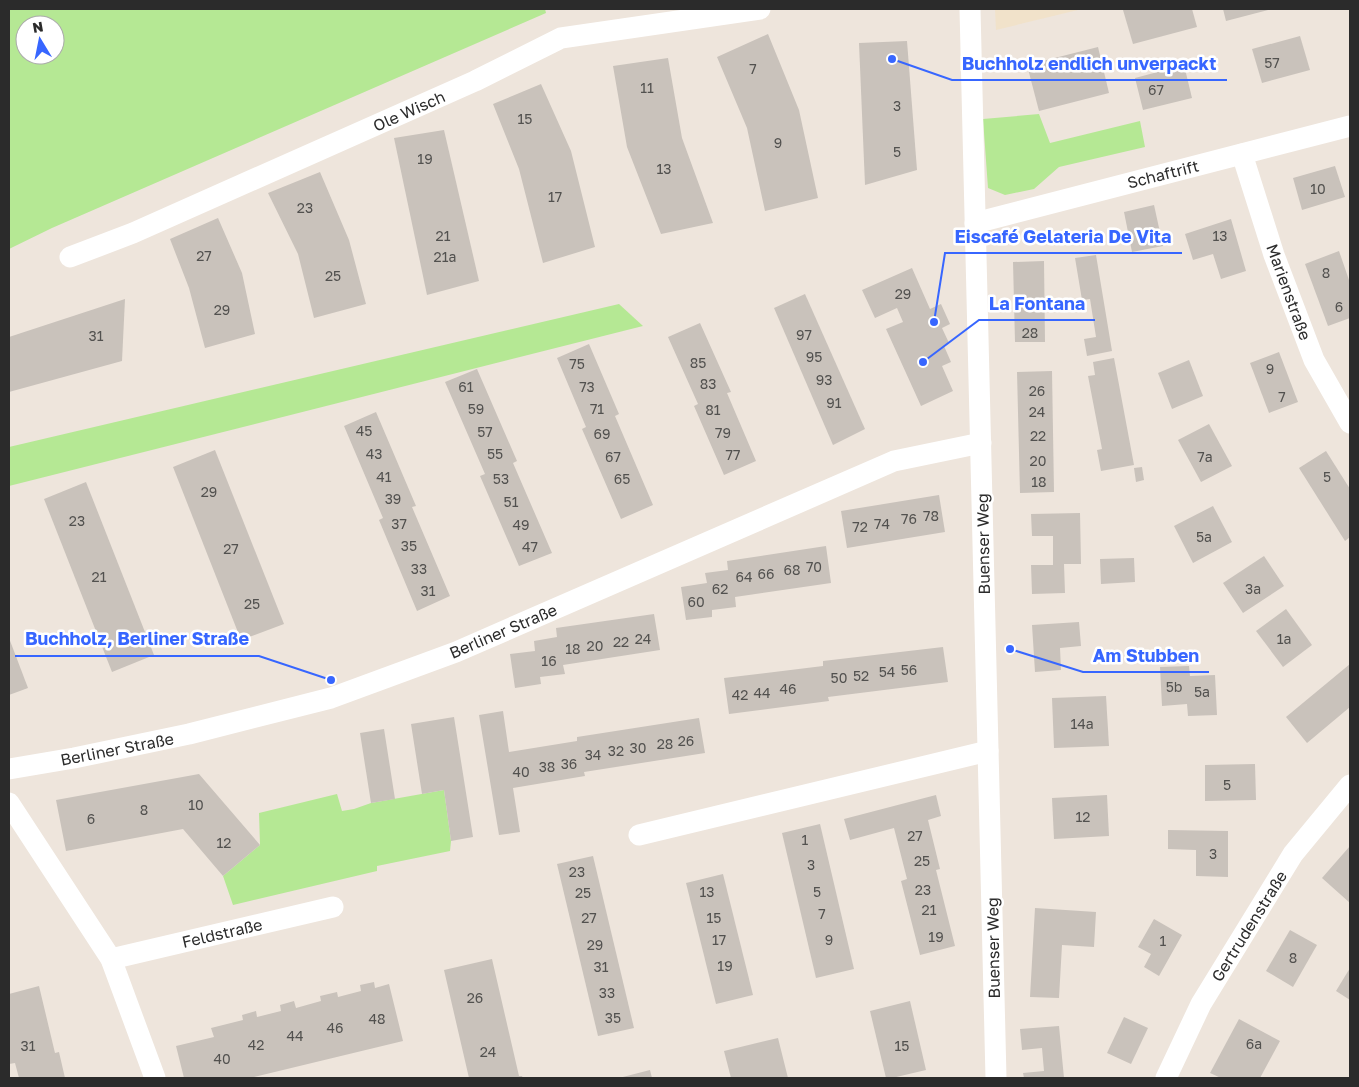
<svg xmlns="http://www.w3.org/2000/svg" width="1359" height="1087" viewBox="0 0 1359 1087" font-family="'Golos Text',sans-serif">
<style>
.education{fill:#f1e2ca}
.green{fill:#b5e894;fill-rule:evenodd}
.building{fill:#c9c2bb}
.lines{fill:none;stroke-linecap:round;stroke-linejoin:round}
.street{stroke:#fff;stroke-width:21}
.labels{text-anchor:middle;stroke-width:5;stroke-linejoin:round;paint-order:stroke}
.number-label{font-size:14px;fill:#52514f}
.street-label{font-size:16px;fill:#2b2b2b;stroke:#fff}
.leader{fill:none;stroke:#3766ff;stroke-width:2}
.callout-dot{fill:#3766ff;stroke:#fff;stroke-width:2}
.callout-label{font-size:18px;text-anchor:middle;font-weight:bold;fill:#3766ff;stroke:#fff;stroke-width:5;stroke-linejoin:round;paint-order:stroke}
</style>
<rect width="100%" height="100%" fill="#eee5dc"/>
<polygon class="education" points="995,9 1082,9 996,30"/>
<g class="green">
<path d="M 9,9 L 545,9 L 546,13 L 52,228 L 9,249 ZM 25,25 L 55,25 L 55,55 L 25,55 Z"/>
<polygon points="1039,114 1050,143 1140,121 1145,147 1059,167 1034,189 1005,195 988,188 983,119"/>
<polygon points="619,304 643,326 9,486 9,447"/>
<polygon points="444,790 451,841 450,851 377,866 377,871 233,905 223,876 260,845 259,813 337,794 342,811 354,809 371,803"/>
</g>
<g class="building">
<polygon points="1126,9 1192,9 1197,27 1133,44 1123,10"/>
<polygon points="1223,9 1272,9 1226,21"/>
<polygon points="768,34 799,110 818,198 765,211 747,128 717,57"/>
<polygon points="1300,36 1310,70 1262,83 1252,49"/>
<polygon points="907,41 917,170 865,185 859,43"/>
<polygon points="1098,47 1109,93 1039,111 1027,65"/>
<polygon points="668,58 682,138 713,223 661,234 627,147 613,66"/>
<polygon points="1184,65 1192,98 1143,110 1135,78"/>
<polygon points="541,84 571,151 595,247 543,263 519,169 493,104"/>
<polygon points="444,130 479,281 427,295 394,138"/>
<polygon points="1335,166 1345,197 1302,210 1293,178"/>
<polygon points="320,172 349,240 366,304 314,318 298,254 268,193"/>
<polygon points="1154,205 1163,246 1132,252 1124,212"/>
<polygon points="218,218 242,273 255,334 205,348 189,288 170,239"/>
<polygon points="1231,219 1246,271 1221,279 1213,254 1193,260 1185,234"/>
<polygon points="1339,251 1350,283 1350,318 1328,326 1305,264"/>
<polygon points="1096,255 1112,351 1087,356 1084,339 1096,337 1090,299 1082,300 1075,258"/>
<polygon points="1044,261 1045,342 1015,342 1013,262"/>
<polygon points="912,268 930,309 941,304 950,324 942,328 949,343 944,346 951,362 942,366 953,391 921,406 886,329 903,322 897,308 875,318 862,290"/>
<polygon points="805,294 865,429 833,445 774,308"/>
<polygon points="125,299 122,361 9,392 9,337"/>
<polygon points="700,323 731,392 727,393 756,461 724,475 694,406 698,404 668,337"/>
<polygon points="589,344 619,414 615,416 653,505 621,519 582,429 586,427 557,358"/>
<polygon points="1279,352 1298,402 1269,413 1250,363"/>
<polygon points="1114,358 1134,465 1101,471 1097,450 1102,449 1088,376 1095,375 1093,362"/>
<polygon points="1189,360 1203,396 1172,409 1158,373"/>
<polygon points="477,369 517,461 513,463 552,553 519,566 480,476 485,474 445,382"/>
<polygon points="1052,371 1054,492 1020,493 1017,372"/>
<polygon points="376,412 416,506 412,507 450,596 417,611 379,520 383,518 344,426"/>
<polygon points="1209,424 1232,466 1201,482 1178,440"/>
<polygon points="215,450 284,624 241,640 173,467"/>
<polygon points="1326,451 1350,489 1350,537 1345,541 1299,468"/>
<polygon points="1142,467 1144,480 1136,482 1134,468"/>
<polygon points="86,482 154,655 112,672 44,499"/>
<polygon points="939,495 945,532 847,548 841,511"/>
<polygon points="1213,506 1232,542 1193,563 1174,526"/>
<polygon points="1080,513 1081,564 1064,564 1065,593 1032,594 1031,565 1053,565 1053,536 1032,536 1031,514"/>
<polygon points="826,546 831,583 735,597 736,607 712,610 712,617 686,620 681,587 707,583 705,573 728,570 727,561"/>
<polygon points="1264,556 1284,586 1243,613 1223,583"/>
<polygon points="1134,558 1135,582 1101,584 1100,559"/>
<polygon points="1286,609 1312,645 1283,667 1256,631"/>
<polygon points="654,614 660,650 563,665 565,674 540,677 541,684 515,688 510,654 535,651 534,641 557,637 556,628"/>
<polygon points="1079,622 1081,646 1060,648 1061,670 1035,672 1032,625"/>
<polygon points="9,638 28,688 9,695"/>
<polygon points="943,647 948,682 828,697 829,701 729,714 724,678 823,666 823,661"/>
<polygon points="1350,664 1350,707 1307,743 1286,717"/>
<polygon points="1189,666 1190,676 1215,675 1217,715 1188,716 1187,704 1162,706 1160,667"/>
<polygon points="1106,696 1109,746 1054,748 1052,698"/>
<polygon points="503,711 509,752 577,741 577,737 699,718 705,753 584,772 585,776 513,788 520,832 499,835 479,715"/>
<polygon points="454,717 473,837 451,841 444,790 422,794 411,724"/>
<polygon points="384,729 395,799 371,803 360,733"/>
<polygon points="1255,764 1256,800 1205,801 1205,765"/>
<polygon points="199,774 260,845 223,876 183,829 66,851 56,800"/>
<polygon points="936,795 941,816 928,820 940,869 936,870 955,946 920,955 901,881 907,879 894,828 850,840 844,819"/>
<polygon points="1107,795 1109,836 1054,839 1052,798"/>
<polygon points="820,824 854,969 816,978 782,833"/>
<polygon points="1168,830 1228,831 1228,877 1196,876 1196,850 1168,849"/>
<polygon points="1350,846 1350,903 1322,878"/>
<polygon points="593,856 634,1028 598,1036 557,864"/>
<polygon points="723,874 753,995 716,1004 686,883"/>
<polygon points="1035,908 1096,912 1094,947 1062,945 1059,998 1030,997"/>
<polygon points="1154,919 1182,935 1159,976 1144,967 1151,954 1138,947"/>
<polygon points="1290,930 1317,945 1293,987 1266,971"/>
<polygon points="492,959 519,1076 522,1076 523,1078 469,1078 444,970"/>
<polygon points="1350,968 1350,1000 1336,991"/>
<polygon points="374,982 375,988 389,984 403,1041 250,1078 184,1078 176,1046 214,1037 211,1028 243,1020 242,1015 256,1011 257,1017 281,1011 280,1005 294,1001 296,1008 321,1001 320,996 337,992 338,997 361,991 360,985"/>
<polygon points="39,986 55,1053 59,1052 65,1078 19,1078 15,1063 9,1064 9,994"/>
<polygon points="910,1001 926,1070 892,1078 886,1078 870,1011"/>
<polygon points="1124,1017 1148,1028 1131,1064 1107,1053"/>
<polygon points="1239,1019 1280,1041 1260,1078 1221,1078 1210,1073"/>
<polygon points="1059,1026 1064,1078 1024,1078 1023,1073 1044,1071 1042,1048 1022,1050 1020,1029"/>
<polygon points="778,1038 788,1078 731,1078 724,1051"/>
<polygon points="650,1070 652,1078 619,1078"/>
</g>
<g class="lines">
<g class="street">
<polyline points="970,9 996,1078"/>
<polyline points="1242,154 1274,255 1314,360 1350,423"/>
<polyline points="975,223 1350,126"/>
<polyline points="70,257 133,233 475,81 561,38 760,9"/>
<polyline points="9,769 74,758 189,734 331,698 456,652 894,461 981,443"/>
<polyline points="9,803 111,959 155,1078"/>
<polyline points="639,835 988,751"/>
<polyline points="111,959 333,907"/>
<polyline points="1166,1078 1201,1004 1293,854 1350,785"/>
</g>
</g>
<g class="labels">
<g class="number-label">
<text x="1272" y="68">57</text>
<text x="753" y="74">7</text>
<text x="647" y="93">11</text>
<text x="1156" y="95">67</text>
<text x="897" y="111">3</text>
<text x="525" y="124">15</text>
<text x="778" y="148">9</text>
<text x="897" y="157">5</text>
<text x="425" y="164">19</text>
<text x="664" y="174">13</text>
<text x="1318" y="194">10</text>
<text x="555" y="202">17</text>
<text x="305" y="213">23</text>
<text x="443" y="241">21</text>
<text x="1220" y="241">13</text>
<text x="204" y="261">27</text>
<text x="445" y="262">21a</text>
<text x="1326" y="278">8</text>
<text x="333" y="281">25</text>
<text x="903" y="299">29</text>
<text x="1339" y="312">6</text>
<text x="222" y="315">29</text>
<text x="1030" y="338">28</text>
<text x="804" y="340">97</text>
<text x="96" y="341">31</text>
<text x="814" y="362">95</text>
<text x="698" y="368">85</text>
<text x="577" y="369">75</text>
<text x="1270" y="374">9</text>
<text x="824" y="385">93</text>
<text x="708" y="389">83</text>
<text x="466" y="392">61</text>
<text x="587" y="392">73</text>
<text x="1037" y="396">26</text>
<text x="1282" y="402">7</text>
<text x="834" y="408">91</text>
<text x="476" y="414">59</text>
<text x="597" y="414">71</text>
<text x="713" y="415">81</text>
<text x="1037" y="417">24</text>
<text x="364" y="436">45</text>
<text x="485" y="437">57</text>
<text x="723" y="438">79</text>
<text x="602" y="439">69</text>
<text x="1038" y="441">22</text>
<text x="374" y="459">43</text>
<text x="495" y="459">55</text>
<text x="733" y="460">77</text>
<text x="613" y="462">67</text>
<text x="1205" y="462">7a</text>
<text x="1038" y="466">20</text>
<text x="384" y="482">41</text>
<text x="1327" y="482">5</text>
<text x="501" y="484">53</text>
<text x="622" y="484">65</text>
<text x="1039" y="487">18</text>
<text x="209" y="497">29</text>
<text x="393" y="504">39</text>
<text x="511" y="507">51</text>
<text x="931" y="521">78</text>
<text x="909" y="524">76</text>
<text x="77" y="526">23</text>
<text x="399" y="529">37</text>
<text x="882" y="529">74</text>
<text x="521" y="530">49</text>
<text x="860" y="532">72</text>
<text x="1204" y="542">5a</text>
<text x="409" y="551">35</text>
<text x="530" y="552">47</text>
<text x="231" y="554">27</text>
<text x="814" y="572">70</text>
<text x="419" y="574">33</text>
<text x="792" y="575">68</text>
<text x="766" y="579">66</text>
<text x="99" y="582">21</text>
<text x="744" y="582">64</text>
<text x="720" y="594">62</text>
<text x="1253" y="594">3a</text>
<text x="428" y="596">31</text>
<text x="696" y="607">60</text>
<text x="252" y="609">25</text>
<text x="643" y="644">24</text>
<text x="1284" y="644">1a</text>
<text x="621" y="647">22</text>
<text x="595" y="651">20</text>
<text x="573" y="654">18</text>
<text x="549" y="666">16</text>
<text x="909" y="675">56</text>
<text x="887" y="677">54</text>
<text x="861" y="681">52</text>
<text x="839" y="683">50</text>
<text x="1174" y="692">5b</text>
<text x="788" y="694">46</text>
<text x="1202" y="697">5a</text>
<text x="762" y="698">44</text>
<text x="740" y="700">42</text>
<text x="1082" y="729">14a</text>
<text x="686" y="746">26</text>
<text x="665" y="749">28</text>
<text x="638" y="753">30</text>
<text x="616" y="756">32</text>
<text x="593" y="760">34</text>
<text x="569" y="769">36</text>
<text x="547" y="772">38</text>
<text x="521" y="777">40</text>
<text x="1227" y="790">5</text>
<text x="196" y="810">10</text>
<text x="144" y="815">8</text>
<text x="1083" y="822">12</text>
<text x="91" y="824">6</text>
<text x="915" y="841">27</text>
<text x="805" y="845">1</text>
<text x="224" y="848">12</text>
<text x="1213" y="859">3</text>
<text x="922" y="866">25</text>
<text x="811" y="870">3</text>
<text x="577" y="877">23</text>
<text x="923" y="895">23</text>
<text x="707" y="897">13</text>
<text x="817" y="897">5</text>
<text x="583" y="898">25</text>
<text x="929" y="915">21</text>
<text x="822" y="919">7</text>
<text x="589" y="923">27</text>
<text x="714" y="923">15</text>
<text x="936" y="942">19</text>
<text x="719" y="945">17</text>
<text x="829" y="945">9</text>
<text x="1163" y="946">1</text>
<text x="595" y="950">29</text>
<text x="1293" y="963">8</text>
<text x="725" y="971">19</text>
<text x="601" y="972">31</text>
<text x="607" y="998">33</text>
<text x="475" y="1003">26</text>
<text x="613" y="1023">35</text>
<text x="377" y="1024">48</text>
<text x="335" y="1033">46</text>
<text x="295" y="1041">44</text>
<text x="1254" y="1049">6a</text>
<text x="256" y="1050">42</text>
<text x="28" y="1051">31</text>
<text x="902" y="1051">15</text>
<text x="488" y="1057">24</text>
<text x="222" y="1064">40</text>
</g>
<g class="street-label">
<text transform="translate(409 111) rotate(-24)" y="6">Ole Wisch</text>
<text transform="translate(1163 174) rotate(-14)" y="6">Schaftrift</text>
<text transform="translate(1289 292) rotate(70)" y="6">Marienstraße</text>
<text transform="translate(983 544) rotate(-91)" y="6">Buenser Weg</text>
<text transform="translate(503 631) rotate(-23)" y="6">Berliner Straße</text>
<text transform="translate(117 749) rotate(-11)" y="6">Berliner Straße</text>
<text transform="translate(1249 926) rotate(-58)" y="6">Gertrudenstraße</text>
<text transform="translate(222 933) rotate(-13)" y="6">Feldstraße</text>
<text transform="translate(993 948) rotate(-91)" y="6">Buenser Weg</text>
</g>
</g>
<path class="leader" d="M892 59L952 80H1227M934 322L945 253H1182M923 362L979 320H1095M331 680L259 656H15M1010 649L1083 672H1209"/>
<g class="callout-dot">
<circle cx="892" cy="59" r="5"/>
<circle cx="934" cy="322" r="5"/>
<circle cx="923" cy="362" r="5"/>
<circle cx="331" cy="680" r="5"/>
<circle cx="1010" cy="649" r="5"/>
</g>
<g class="callout-label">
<text x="1089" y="70">Buchholz endlich unverpackt</text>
<text x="1063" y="243">Eiscafé Gelateria De Vita</text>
<text x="1037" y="310">La Fontana</text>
<text x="137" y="645">Buchholz, Berliner Straße</text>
<text x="1146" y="662">Am Stubben</text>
</g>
<rect width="1359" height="1087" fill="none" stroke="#2b2b2b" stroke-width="20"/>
<g transform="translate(40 40) rotate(350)"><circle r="24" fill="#ffffff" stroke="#aaaaaa"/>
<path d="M0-4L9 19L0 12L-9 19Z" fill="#3766ff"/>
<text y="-8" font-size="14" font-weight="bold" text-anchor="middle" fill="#2b2b2b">N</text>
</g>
</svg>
